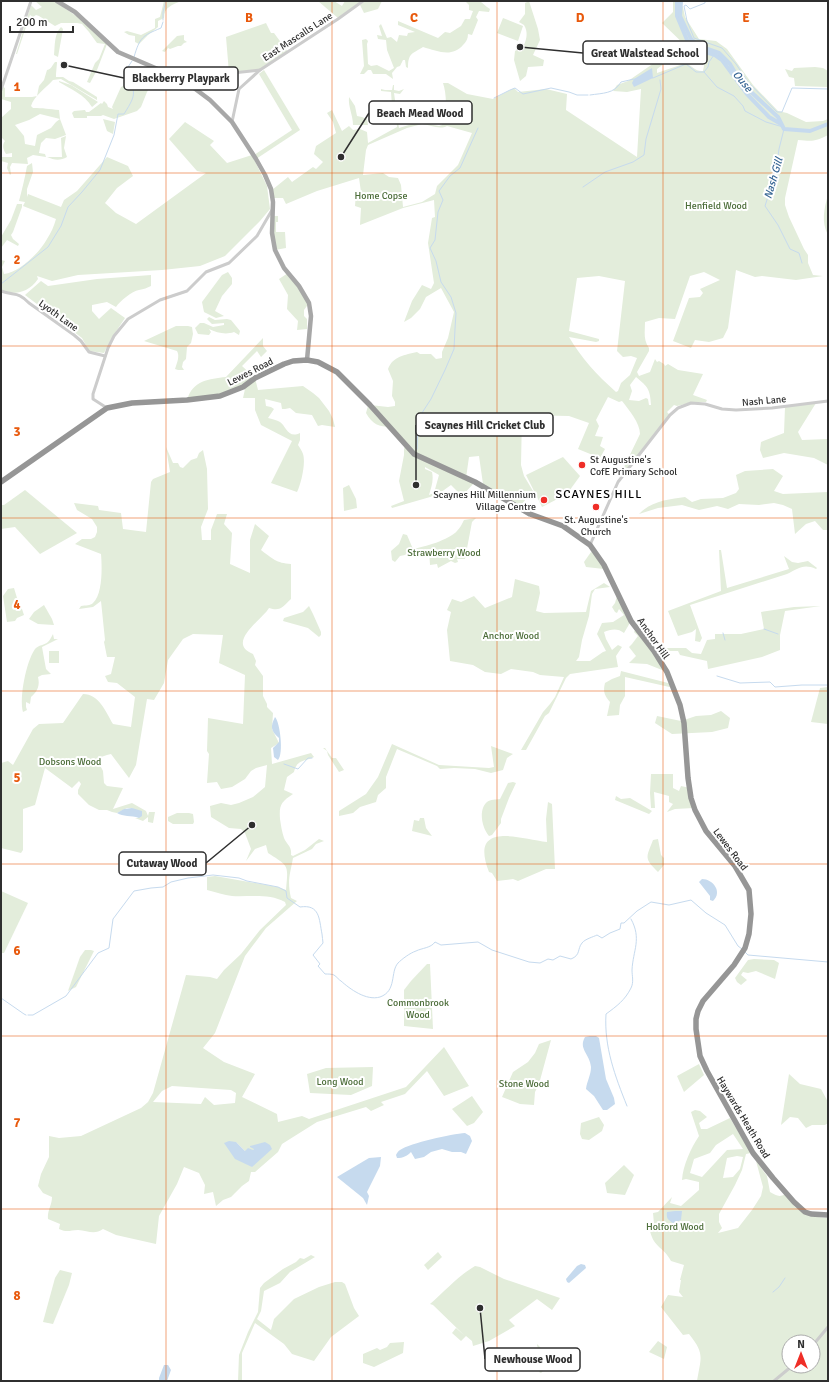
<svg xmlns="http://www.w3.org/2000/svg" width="829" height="1382" viewBox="0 0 829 1382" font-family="Signika,sans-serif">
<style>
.green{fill:#e3eddb;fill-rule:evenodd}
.water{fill:#c6daee}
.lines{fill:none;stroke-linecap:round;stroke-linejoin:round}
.stream{stroke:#c6daee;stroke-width:1}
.river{stroke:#c6daee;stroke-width:4}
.minor{stroke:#ccc;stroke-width:3}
.major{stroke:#a7a7a7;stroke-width:4.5}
.highway{stroke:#969696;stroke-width:5.5}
.grid{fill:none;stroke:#e8590c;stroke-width:1;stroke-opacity:0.55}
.poi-dot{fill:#ef2e27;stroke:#fff;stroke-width:1.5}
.labels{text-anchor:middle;stroke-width:4;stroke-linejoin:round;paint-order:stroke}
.street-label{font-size:10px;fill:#2f2f2f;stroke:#fff}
.park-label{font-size:10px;fill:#4c6d39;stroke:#fff}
.poi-label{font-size:10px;fill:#2f2f2f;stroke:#fff;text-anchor:start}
.water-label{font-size:11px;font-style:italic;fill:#386795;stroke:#fff}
.quarter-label{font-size:12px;letter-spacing:1px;fill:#000;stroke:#fff}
.grid-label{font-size:13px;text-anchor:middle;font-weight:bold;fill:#e8590c;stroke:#fff;stroke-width:4;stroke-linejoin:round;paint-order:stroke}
.leader{fill:none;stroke:#2f2f2f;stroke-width:1.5}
.callout-dot{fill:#2f2f2f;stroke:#fff;stroke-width:1.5}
.callout{fill:#fff;stroke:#2f2f2f;stroke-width:1.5}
.callout-label{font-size:11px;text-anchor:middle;font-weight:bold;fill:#2f2f2f}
</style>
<rect width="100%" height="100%" fill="#fff"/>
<g class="green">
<polygon points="35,1 42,2 43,1 54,1 82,20 107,44 97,70 90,83 87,82 95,63 99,59 105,44 97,43 89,32 82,24 77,23 61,23 55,26 39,16 36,15 33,17 30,15 17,54 16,54 31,5 36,10 42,7"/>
<path d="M 164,1 L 181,1 C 172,5 164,7 164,18 L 158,21 L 158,27 L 148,35 L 139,44 L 135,42 L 135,36 L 129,35 L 124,32 L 127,31 L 141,35 L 155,28 L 155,19 L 160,17 Z"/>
<polygon points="318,1 334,1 342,6 345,1 361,1 338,18"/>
<polygon points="365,1 382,1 378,9 364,13 360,5"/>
<path d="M 465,1 L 481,2 L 487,7 L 490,9 L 489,12 L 479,11 L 476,17 L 478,20 L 472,35 L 468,34 C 468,39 466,42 463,45 C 452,58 437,51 423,47 C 412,54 408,53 408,68 L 406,67 L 405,60 L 403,60 L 400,66 L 397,67 L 392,73 L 393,79 L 386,74 L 373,74 L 371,70 L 368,70 L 364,74 L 360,74 L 364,66 L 362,40 L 366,39 L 368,41 L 367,44 L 368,64 L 371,66 L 377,65 L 389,71 L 394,68 L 387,50 L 386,40 L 378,39 L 377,35 L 382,36 L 379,26 L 381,24 L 387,38 L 391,37 L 397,42 L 399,35 L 407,36 L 408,33 L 415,32 L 398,25 L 398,21 L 438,38 L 445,32 L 450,33 L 461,26 L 465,19 L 470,19 L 473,11 L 469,10 L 469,5 Z"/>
<path d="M 529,1 L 538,29 L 540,40 L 533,55 L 544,60 L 543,66 L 528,67 L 526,76 L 520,81 L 514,60 L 515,51 L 524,45 C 527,38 528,32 524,25 L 519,22 L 525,14 L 525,3 Z"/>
<path d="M 673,1 L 681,1 L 681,5 L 683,7 L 685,17 L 699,39 L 716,41 L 727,49 L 753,85 L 778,111 L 787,113 L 806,122 L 823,121 L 828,119 L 828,135 C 815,142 812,141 798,140 L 785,198 L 785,205 L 789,217 L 804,249 L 808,255 L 808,263 L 813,275 L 823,276 L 796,280 L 762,276 L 755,277 L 736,270 L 728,328 L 723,338 L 709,342 L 695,340 L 691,348 L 673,341 L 689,298 L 700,297 L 703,293 L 700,289 L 720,280 L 704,272 L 690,276 L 675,319 L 659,318 L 645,322 C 645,331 643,340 649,348 L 649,351 L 637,372 L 639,376 L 650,372 L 655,359 L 657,362 L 659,361 L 664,364 L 665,366 L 668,364 L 678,370 L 703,374 L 693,395 L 707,400 L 706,402 L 694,402 L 677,406 L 674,405 L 667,412 L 670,415 L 626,470 L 623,469 L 640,434 C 640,423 629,410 622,401 L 619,402 L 608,397 L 596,420 L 599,426 L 595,436 L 603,437 L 600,446 L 605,449 L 600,458 L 578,449 L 589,423 L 569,416 L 522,415 L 521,465 L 524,476 L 533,491 L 520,506 L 483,484 L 479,456 L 469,457 L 466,478 L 475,482 L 462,496 L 451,485 L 437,495 L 392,508 L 391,506 L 404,501 L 399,481 L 404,455 L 404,450 L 405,445 L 391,427 C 379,427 372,424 366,413 L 368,406 L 370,405 L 388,407 L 395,406 L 395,402 L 392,396 L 393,381 L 388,369 C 393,356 405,355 417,352 L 420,354 L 431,354 L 436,359 L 442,358 L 442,352 L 448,338 L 454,312 L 441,288 L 426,297 L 420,309 L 411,318 L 404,322 L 412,301 L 422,285 L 431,289 L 434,283 L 428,243 L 432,218 L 435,217 L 434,200 L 403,208 L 360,225 L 361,208 L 355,206 L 356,192 L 361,192 L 359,178 L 317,191 L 286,204 L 283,198 L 274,198 L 272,190 L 288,177 L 292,182 L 313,167 L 316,169 L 323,162 L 314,154 L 316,146 L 336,133 L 333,122 L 327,113 L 332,110 L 342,131 L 349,126 L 353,130 L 360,129 L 367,132 L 368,143 L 397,127 L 396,114 L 392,106 L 391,92 L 381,91 L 381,89 L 385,90 L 392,90 L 393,85 L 394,85 L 394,90 L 399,91 L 404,89 L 400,94 L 394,93 L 399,128 L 412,124 L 428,124 L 439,126 L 442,125 C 447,113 447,95 443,83 L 448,83 L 467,94 L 493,99 L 514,88 L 518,92 L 546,89 L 567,94 L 566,110 L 637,157 L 641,89 L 627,92 L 613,91 L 617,85 L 628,81 L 670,52 L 669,60 L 657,69 L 657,73 L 686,63 C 692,66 696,72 703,71 L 706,55 L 690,50 L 662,23 L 673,12 ZM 422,124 C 430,125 440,130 447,126 L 472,133 L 458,165 L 437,186 L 435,194 L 422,202 L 403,207 L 401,185 L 398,178 L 389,177 L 383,173 L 363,175 L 366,150 L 368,145 L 407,128 ZM 599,276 L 625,281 L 617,351 L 623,357 L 631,356 L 637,358 L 630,375 L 621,383 L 618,391 L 616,392 C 596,374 582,359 569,337 L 596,342 L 599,341 L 599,339 L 569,331 L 577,278 ZM 636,377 C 648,387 650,389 651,405 L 649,405 L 648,399 L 646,398 L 639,401 L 629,400 L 632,391 L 630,385 ZM 425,467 L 439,475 L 434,493 L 429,495 C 431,488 434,481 432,472 L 425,469 Z"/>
<polygon points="503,18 523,26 518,41 497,33"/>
<polygon points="266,23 271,33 274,33 288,52 260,70 229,73 226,37"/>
<path d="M 61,27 L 63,29 L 58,57 L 54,55 C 55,46 54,34 61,27 Z"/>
<polygon points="184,35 184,40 187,42 184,43 181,46 178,46 170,49 168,48 165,52 162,51 177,36"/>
<path d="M 55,62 L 57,62 L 57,63 L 56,74 L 56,77 L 63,77 L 69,81 L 73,82 L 97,97 L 97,100 L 61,79 L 53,80 C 46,88 34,96 31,106 L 33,108 C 43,108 49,109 59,110 L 60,119 L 40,114 L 29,120 L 15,125 L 24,136 L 25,144 L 35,146 L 37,135 L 51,128 L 56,122 L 60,119 L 66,135 L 55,139 L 46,138 L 41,143 L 39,153 L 45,154 L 46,157 L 33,155 L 27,158 L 28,164 L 12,163 L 10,167 L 11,174 L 10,175 L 7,168 L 8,163 L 1,161 L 1,157 L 12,157 L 12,153 L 6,154 C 3,149 2,145 5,141 L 1,137 L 1,118 L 11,109 L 11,102 L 1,99 L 1,94 L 3,87 L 5,88 L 5,97 L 32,97 L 37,96 L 39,86 L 44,80 L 47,70 C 52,69 52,65 55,62 Z"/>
<polygon points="815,67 823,68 828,71 828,87 795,86 794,78 789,77 785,69 792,71 794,68"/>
<polygon points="264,70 300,130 256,159 254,155 292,130 259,74"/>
<path d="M 59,81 L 71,85 L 98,102 L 92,107 C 84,94 72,90 59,82 Z"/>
<polygon points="133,81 145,89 152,84 147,92 141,107 137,111 114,119 103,115 101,116 87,116 87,118 74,118 72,113 74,111 85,110 86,112 89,112 101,103 102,104 104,101 107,104 108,107 113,109 112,107 121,87"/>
<path d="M 349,97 L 355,106 L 357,116 L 362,117 L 367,119 L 368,125 L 353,125 C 353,115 348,107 349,97 Z"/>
<polygon points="103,119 115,122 113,134 107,131"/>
<path d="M 185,122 L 214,141 L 210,145 L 227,163 L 252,155 L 267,186 L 270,209 L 260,221 L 225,256 L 200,266 L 162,270 L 78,275 L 52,281 L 37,276 L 38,279 C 28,293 17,294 1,292 L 1,260 L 5,261 L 2,267 L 4,274 C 20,272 40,252 47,239 C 51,233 54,226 56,219 L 23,206 L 25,202 L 19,201 C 22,189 25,178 27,166 L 32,163 L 33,172 L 27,189 L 27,197 L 28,194 L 61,207 L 64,200 L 77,191 L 107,157 L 128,166 L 133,176 L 117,188 L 105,203 L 116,213 L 136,224 L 206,173 L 197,171 L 169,139 Z"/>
<path d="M 66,136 L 64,148 L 67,157 C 60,161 54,160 47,157 L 62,157 L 61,138 Z"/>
<path d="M 828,195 L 828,235 C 821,222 824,209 828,195 Z"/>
<polygon points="17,204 22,204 22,207 13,232 11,235 13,239 19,244 18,246 7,240 1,248 1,237 11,220"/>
<polygon points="272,216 278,216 278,222 276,222 276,232 285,232 286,248 275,250"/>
<polygon points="228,272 232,278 232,284 222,296 215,311 224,316 216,318 204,312 202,302 222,275"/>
<polygon points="288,273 309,303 304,310 304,316 307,319 307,329 297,330 298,321 287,309 288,295 279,279"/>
<path d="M 151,275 L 151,286 C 147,288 144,289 139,290 C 132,291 120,301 116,307 L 107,302 L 92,305 L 92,311 L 99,319 L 111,308 L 125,318 L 111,339 L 104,353 L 89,351 L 82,338 L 25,295 L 41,281 L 48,286 L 97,279 Z"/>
<path d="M 209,317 L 215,320 L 227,319 L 231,320 L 240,331 L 239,335 L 234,332 C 226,335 217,333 209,329 L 211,332 L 209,335 L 198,334 L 195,328 L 200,323 L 204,323 L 213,327 L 224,325 L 224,323 L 212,324 L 207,319 Z"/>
<path d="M 176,326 L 188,326 L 192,327 L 193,334 L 191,343 L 187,347 L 186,359 L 183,362 L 182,367 L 184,370 L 178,370 L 175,369 C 177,363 180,356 177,351 L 144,341 Z"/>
<path d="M 263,338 L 263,346 L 267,351 L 261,357 L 257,351 L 242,366 L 255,378 L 258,390 L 303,386 L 313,393 L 319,398 L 329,411 L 333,419 L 335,427 L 322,425 L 318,426 L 312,415 L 296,413 L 290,408 L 285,409 L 282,409 L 281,403 L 265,399 L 266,406 L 271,407 L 274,409 L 268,418 C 272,419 277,420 280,422 C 286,426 288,439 300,433 L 300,440 L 298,445 C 300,448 302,451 303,454 C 306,463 301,484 297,492 L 271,483 L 292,441 L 261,425 L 255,410 L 255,398 L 243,398 L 245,389 L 243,387 L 220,396 L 187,400 C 193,380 209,379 226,377 Z"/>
<polygon points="816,403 798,432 802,440 828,439 828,465 814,458 784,453 763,458 760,450 761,442 784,433 785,407"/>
<path d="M 166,447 L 173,463 L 178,463 L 180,467 L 183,468 L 191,460 L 197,458 L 199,453 L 203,450 L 207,469 L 208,509 L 201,527 L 202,540 L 211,540 L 211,530 L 217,514 L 227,514 L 224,524 L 232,533 L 230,564 L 250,573 L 250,540 L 255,524 L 269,536 L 261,550 C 273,559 276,563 291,564 L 291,599 C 283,606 281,612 269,608 C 263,619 225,643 253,654 L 256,661 L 255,665 L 263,676 L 263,696 L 267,704 L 267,707 L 273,713 L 272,729 L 279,743 L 271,748 L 272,764 L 311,753 L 314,757 C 304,762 297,759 294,772 L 287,777 L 284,790 L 293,794 C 281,802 279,805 280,819 C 281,826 282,832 284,838 C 287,845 292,846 291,855 L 293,856 L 305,850 L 319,839 L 324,841 L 316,844 L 312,849 L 293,858 C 290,875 287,880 291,898 L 297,901 L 266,928 L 245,956 L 215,1033 L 203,1048 L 224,1062 L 255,1074 L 242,1097 L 277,1114 L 278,1122 L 302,1116 L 309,1119 L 406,1087 L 444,1047 L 469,1086 L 444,1096 L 427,1071 L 405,1094 L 381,1102 L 384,1105 L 371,1111 L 366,1107 L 317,1122 L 282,1144 L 278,1152 L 255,1172 L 251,1172 L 249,1181 L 242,1186 L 231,1197 L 223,1200 L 216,1206 L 213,1192 L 204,1194 L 205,1185 L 199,1173 L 184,1167 L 177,1184 L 159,1216 L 156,1244 L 116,1235 L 103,1229 C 95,1235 88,1231 78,1230 C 70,1230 68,1233 59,1229 L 60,1224 L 48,1219 C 47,1211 52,1205 52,1197 L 43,1193 L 38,1186 L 41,1174 L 49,1157 L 49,1136 L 59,1138 L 81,1136 L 141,1108 L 148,1102 L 153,1093 L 186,975 L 210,977 L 217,979 L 224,970 L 241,954 L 260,930 L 286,905 L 285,902 C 269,893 250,897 232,896 C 224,895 216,892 207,890 L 207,877 L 215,876 L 278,887 L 286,890 C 288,865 290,867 268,853 L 266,845 L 255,849 L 246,861 L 251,849 L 245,833 L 241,829 L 229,828 L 211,817 L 210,806 L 221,803 L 231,805 L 239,803 L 253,797 L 265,787 L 267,765 L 256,768 L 251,771 L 245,779 L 232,787 L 221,789 L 217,782 L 207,783 L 209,754 L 207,751 L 208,718 L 243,724 L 245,675 L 219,663 L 223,635 L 193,634 L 183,639 L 168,660 L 164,683 L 154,700 L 147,699 L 136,765 L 129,778 L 111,754 L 107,755 L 98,758 L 98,761 L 103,771 L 104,783 L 107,786 L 123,788 L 113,809 L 132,803 L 146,811 L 148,816 L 149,812 L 155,812 L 153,823 L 148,822 L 148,817 L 143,821 L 135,818 L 139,818 L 132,808 L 127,808 L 117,813 L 112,812 L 107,810 L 99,810 L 89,805 L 78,794 L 78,790 L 81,784 L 79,781 L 72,788 L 45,768 L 35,805 L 23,809 L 23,850 L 21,853 L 1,848 L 1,763 L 8,761 L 13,765 L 33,729 L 39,724 L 63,723 L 83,694 C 99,694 106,712 113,724 L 131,727 L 135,697 L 117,683 L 108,682 L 105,676 L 111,674 L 115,657 L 107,657 L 104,642 L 105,640 L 101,601 L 93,607 L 79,609 L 81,606 C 86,605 90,606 93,603 C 103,594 102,566 101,554 L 75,544 L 82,539 L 91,539 L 95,537 L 97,532 L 97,527 L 92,519 L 77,510 L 74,503 L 98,506 L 99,510 L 121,513 L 123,529 L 146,532 L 151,482 L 153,479 L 170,472 ZM 172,1086 L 231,1090 L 236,1093 L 235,1103 L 214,1105 L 205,1097 L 201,1104 L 153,1102 L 162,1091 ZM 236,1142 L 245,1151 L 253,1151 L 254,1149 L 252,1167 Z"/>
<polygon points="563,457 580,476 567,494 542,507 526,475"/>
<path d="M 773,469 L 783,476 L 774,491 L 783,494 L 828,492 L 828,530 L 823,530 L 815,521 L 806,524 L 795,534 L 792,509 L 783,505 L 774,503 L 759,505 L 739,504 L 728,509 L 717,506 L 699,510 L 682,505 L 658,508 L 639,514 C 651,501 670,499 685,497 L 692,502 L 701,499 L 723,498 L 736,493 L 739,489 L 736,475 L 745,471 Z"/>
<polygon points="349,485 356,499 357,508 344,511 343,488"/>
<polygon points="25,490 77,533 40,554 15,527 1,529 1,505 4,505"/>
<path d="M 476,518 L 472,522 L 465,559 L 457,559 L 458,562 L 455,563 L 451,561 L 438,568 L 437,564 L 430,565 L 429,550 L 400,556 L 395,562 L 392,560 L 391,551 L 399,544 L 403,534 L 407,535 L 413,549 C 424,547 449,540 457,531 C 460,528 462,524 464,520 Z"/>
<path d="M 719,550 L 721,550 L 727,588 L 789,569 L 784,556 L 792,562 L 798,563 L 808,561 L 817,568 L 816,569 C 803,563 798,569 787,574 L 690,605 L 702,638 L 700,642 L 695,641 L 696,629 L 692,632 L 678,636 L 668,611 L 721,591 Z"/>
<polygon points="591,552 595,553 604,569 586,567 584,562"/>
<path d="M 515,579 L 539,586 L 540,593 L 536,611 L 544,613 L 586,612 L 591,591 L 604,583 L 610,587 L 595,589 L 592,594 L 589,616 L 582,640 L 579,657 L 576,661 L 590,661 L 603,652 L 606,651 L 597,634 L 602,623 L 613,622 L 624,615 L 619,609 L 617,613 L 615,612 L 612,607 L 615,603 L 617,596 L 631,621 L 624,633 C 618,628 611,629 604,632 L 606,639 L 612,650 L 618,645 L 622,647 L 616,656 L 618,667 L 570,674 L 566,678 L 549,713 L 545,716 L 526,750 L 521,750 L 543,712 L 550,704 L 555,697 L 564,677 L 540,675 L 533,672 L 511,669 L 501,674 L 485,672 L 473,665 L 450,661 L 447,630 L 451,612 L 447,610 L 452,599 L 461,602 L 474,596 L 485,608 L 512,597 Z"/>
<polygon points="14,588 17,598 13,606 21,606 24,615 17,618 15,621 7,622 3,596 8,589"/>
<polygon points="44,605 52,619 54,625 38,624 29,619 34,612"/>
<polygon points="309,606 313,614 321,632 321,635 319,637 308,628 283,621 284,618 303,612"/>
<polygon points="821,606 785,611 780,635 780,650 762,657 708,669 707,661 680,655 678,651 659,651 667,648 686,648 692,653 701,654 707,640 715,639 715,634 741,634 764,629 761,612 794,607"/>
<polygon points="636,628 667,672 647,664 629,663 636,656 629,647 632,644 638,636 634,632"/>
<path d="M 53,634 L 54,639 L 58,639 L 42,647 L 46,669 L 51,674 L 42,675 L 38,677 C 40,685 38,691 31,697 L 30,704 L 26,702 L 26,707 L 27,710 L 23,712 C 19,698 26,662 35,649 C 38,645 45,645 48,642 C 50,640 52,636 53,634 Z"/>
<rect x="49" y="651" width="10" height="12"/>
<path d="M 621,671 L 672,684 L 674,688 L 625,677 L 625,696 L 620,705 L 619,715 L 607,716 L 610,702 C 604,695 603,691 605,683 L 612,679 L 620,676 Z"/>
<polygon points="828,687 828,724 811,722 820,688"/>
<polygon points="721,711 730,718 728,728 712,732 672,734 655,723 657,716 681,721 696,716 711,715"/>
<polygon points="392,744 439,765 489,768 494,767 491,746 513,754 507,758 503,770 491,773 475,769 454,768 440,769 437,766 397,749 386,777 386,788 378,795 376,802 360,807 353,813 339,816 339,811 366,794 378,777"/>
<polygon points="323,748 325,748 332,758 336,758 344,770 339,772 328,755 327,751"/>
<polygon points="651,774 673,774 673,788 679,791 681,786 690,788 694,808 675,809 667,812 673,804 669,802 669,796 654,792 655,808 651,808 650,793"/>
<path d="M 513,782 L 516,783 L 509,798 L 501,819 L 501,823 L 492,835 L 489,836 C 482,828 478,810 487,802 C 491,799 495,800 500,799 L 508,783 Z"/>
<polygon points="616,796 621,799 630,798 652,811 649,814 615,800"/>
<path d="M 548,802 L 552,804 L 555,869 L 546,869 L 518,881 L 513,879 L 497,881 L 492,873 L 489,872 C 469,821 518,838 547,842 L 546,819 Z"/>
<polygon points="177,813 189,813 193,814 194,822 193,824 173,824 168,821 168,817"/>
<polygon points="420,818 424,818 426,828 432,836 412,831 414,820 419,821"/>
<path d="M 658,839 L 661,855 L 664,858 L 664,865 L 658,872 C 644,858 646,858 653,840 Z"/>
<polygon points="1,891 28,903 4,953 1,953"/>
<polygon points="85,950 91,950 94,951 76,987 68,991 80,957"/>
<polygon points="754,959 774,960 779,963 775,979 756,971 748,973 743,972 741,975 747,980 741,985 737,982 735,978 748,960"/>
<polygon points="427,964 430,964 433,1029 404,1026 404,990 411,981"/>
<polygon points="551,1040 539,1084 535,1092 534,1105 520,1104 502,1097 513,1072 528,1062 535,1053 539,1044"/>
<polygon points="699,1064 704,1075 684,1092 677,1076"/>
<polygon points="373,1067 372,1086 351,1095 310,1093 307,1074 326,1068"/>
<polygon points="789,1074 800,1084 821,1089 828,1102 828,1123 825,1125 812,1125 806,1128 798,1118 790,1117 781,1125"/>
<polygon points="472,1096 483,1112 474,1123 467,1126 452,1109"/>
<path d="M 695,1110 L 700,1111 L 707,1117 L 699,1123 L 701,1129 L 707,1129 L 730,1118 L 751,1153 L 746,1154 L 742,1170 L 735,1185 L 719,1214 L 719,1222 L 722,1228 L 718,1233 L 738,1228 L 752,1210 L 761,1196 L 763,1187 L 756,1161 L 767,1176 L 770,1192 C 776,1195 779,1198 785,1194 L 795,1207 L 809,1215 L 808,1216 L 828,1218 L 828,1381 L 697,1381 C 701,1357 705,1354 689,1334 L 683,1335 L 661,1307 L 668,1295 L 683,1297 L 679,1292 L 681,1280 L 680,1280 L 684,1265 L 671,1261 C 664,1247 654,1248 650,1231 L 654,1224 L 653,1213 L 658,1212 L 672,1197 L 670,1203 L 681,1206 L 699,1190 L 699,1182 L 686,1179 L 682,1180 C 683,1165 691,1148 699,1136 L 691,1112 ZM 733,1134 L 743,1149 L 727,1150 L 702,1177 L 690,1173 L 694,1159 L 710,1153 L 716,1145 ZM 737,1156 L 743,1157 L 740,1169 L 733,1177 L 723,1178 L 727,1158 ZM 789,1342 L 813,1342 L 813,1366 L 789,1366 Z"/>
<polygon points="599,1117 604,1125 602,1131 589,1140 582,1139 580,1134 581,1123"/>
<polygon points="624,1165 634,1175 625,1195 607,1193 605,1183"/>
<polygon points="438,1252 442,1257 428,1270 424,1265"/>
<polygon points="311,1255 315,1257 290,1272 280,1283 264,1291 261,1311 257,1319 271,1330 274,1319 294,1299 319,1287 335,1282 342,1282 345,1284 354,1308 359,1316 331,1337 314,1361 292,1354 284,1344 255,1323 242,1353 242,1381 238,1381 239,1355 248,1332 258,1312 260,1288 264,1283 283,1269 296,1262 300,1258 304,1259"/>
<path d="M 475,1266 L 480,1267 L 504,1279 L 560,1298 L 552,1310 L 537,1299 L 509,1320 L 515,1326 L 489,1341 L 473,1346 L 472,1341 L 466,1336 L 461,1341 L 452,1333 L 456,1328 L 465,1336 L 433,1305 L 430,1304 C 445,1291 458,1276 475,1266 Z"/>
<polygon points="60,1270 72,1273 69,1285 53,1324 43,1322 55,1278"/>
<polygon points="658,1341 667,1347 664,1359 649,1352"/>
<polygon points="404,1342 403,1353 374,1367 363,1363 363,1354 377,1348 380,1350 387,1347 390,1343"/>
<path d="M 537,1344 C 545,1351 547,1360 544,1370 L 541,1373 L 539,1372 C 540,1366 543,1360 541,1354 C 540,1350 537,1349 537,1344 Z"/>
</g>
<g class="water">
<polygon points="652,68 653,78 634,87 632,83 634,79"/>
<path d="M 275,717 C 280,722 284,754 278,760 L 274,757 L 273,748 L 279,742 L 279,738 C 271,731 270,727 275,717 Z"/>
<path d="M 132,808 L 142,811 L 142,816 L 139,818 C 131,815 123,817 117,813 L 124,809 Z"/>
<path d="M 702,879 C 713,879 723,892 713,901 L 710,900 L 710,896 L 699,882 Z"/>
<path d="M 590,1036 L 596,1036 L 599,1038 L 606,1079 L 614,1098 L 615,1104 L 607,1110 L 603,1110 L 594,1096 L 586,1089 C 587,1081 591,1075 591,1067 C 590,1054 578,1049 585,1037 Z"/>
<path d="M 465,1133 L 470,1136 L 472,1141 L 466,1154 L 461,1152 L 452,1152 L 442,1149 L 431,1152 L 424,1157 L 415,1159 L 411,1152 C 407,1156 403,1158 397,1158 L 396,1155 C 397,1153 398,1151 400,1150 C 410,1143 452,1134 465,1133 Z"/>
<polygon points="229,1141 236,1142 245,1151 248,1148 253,1150 254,1149 250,1147 250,1146 265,1142 270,1145 272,1149 252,1167 235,1159 224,1143"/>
<polygon points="381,1157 380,1166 367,1192 369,1196 367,1205 363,1198 337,1177 369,1158"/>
<path d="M 675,1211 L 682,1211 L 681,1220 L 673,1223 C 668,1220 666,1218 667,1212 Z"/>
<polygon points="581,1264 585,1265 586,1268 569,1283 567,1282 566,1279 577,1266"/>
<polygon points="164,1365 168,1365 171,1370 167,1381 159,1380 159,1378"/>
</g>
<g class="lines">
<g class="stream">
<polyline points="705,1 705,3 690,9 686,5 684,6 687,21 694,38 722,48 736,64 748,82 777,112 782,112 792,88 828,89"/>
<polyline points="163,20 163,12 166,1"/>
<path d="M 134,57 C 140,37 142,36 161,28 L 163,22"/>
<polyline points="128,67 132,61"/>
<polyline points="704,72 717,87 734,96 743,106 745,111 766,122 783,127"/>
<polyline points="653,78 686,64 696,72 704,72 708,67 709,62 714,55"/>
<path d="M 590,95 C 603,93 614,94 621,82 L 634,79"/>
<polyline points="494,98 510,90 515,88 523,94 551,88 569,92 577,95 588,95"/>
<polyline points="784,129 779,149 776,171 765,206 778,225 790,249 799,253 802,263"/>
<polyline points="583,187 605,172 633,162 644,155 646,139 661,89 660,80"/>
<path d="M 1,284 L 48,247 L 61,226 L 68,207 L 82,192 L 100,170 L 114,135 L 118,114 L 124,114 C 138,92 134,94 128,72"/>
<polyline points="417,449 418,419 431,399 445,370 454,349 455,329 456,313 451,297 441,282 436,261 430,248 435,240 438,212 443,200 439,191 450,176 460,168 478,128"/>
<polyline points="764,629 778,634"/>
<polyline points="723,633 725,640"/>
<polyline points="717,676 740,683 770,682 775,687 802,685 828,685"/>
<polyline points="284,764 298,769 308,758 312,758"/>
<polyline points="745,952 748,955 828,962"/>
<polyline points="1,998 24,1014 26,1015"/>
<path d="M 28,1015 L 33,1015 L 66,996 L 98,953 L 109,948 L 113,919 L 134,891 L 151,888 L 163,887 L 171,882 L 188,878 L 213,875 L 239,878 L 247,881 L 278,887 L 286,891 L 287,898 L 300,907 C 320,904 319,919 322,934 C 322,937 323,940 323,943 L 313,955 L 320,964 L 318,966 L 325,974 C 328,974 332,974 334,975 C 337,977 339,980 341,981 C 350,989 366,1001 380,997 C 397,991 390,972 398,963 C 402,959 410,953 416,951 C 422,948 431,948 435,942 L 441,945 L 478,942 L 492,950 L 529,962 L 540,963 L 548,959 L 553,960 L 560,956 L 571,959 C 581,955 577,949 582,943 C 585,939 593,937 597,935 L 602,938 L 610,933 L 620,929 L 621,923 L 624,923 L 637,911 L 651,902 L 669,905 L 691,900 L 706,913 L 725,925 L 738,946 L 742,949"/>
<path d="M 627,1106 C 615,1076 604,1047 606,1014 C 617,1006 625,1000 631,988 C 634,982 632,976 632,970 C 633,950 642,939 631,919"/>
<polyline points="773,1292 779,1287 785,1278"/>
</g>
<g class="river">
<polyline points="677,1 677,16 690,47 715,55 722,60 747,94 769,117 781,124"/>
<polyline points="681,1 680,16 691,39 699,46 719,53 730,64 737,76 750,91 778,117 784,129 810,131 828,124"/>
</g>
<g class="minor">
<polyline points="194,88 201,78 205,76 260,70"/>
<polyline points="1,90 31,1"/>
<polyline points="232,122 239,89 260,70 338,19 363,1"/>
<path d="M 1,291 C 14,296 18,291 29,303 L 74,335 L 81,341 L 89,352 L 105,356"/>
<polyline points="107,408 93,399 93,394 108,348 114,336 128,319 160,300 187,291 206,272 229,263 257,236 272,210"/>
<polyline points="590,545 618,482 670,415 678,408 691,403 705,404 722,409 736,410 772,408 828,401"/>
<polyline points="813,1345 828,1327"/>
<polyline points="774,1381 792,1366"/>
</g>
<polyline class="major" points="57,1 75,12 118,52 167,73 194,88 210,100 232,122 256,159 265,175 271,189 273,202 272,233 275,250 284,268 299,286 309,303 311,316 307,360"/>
<polyline class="highway" points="1,482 107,408 132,403 187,400 220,396 243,387 255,378 284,364 293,361 307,360 318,362 337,372 370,405 414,454 475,482 530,514 563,526 590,545 604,565 631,621 654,651 667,672 680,705 684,723 688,778 691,798 695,810 706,831 735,866 749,890 751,914 749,934 745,948 734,965 703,1001 698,1011 696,1019 696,1029 700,1056 707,1071 753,1153 773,1178 794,1202 805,1212 811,1214 828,1215"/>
</g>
<path class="grid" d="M 166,1 L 166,1381M 332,1 L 332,1381M 497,1 L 497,1381M 663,1 L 663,1381M 1,173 L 828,173M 1,346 L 828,346M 1,518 L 828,518M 1,691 L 828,691M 1,864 L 828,864M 1,1036 L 828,1036M 1,1209 L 828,1209"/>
<g class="poi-dot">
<circle cx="582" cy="465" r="4"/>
<circle cx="544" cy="500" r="4"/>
<circle cx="596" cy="507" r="4"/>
</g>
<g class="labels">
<g class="street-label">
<text transform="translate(297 36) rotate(-33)" y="4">East Mascalls Lane</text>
<text transform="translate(59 315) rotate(36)" y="4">Lyoth Lane</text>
<text transform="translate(250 371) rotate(-27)" y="4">Lewes Road</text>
<text transform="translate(764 400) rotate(-5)" y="4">Nash Lane</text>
<text transform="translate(654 638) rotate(55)" y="4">Anchor Hill</text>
<text transform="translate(731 849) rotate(53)" y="4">Lewes Road</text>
<text transform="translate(744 1117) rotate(59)" y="4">Haywards Heath Road</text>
</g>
<g class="park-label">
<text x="381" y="199">Home Copse</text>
<text x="716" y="209">Henfield Wood</text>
<text x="444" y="556">Strawberry Wood</text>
<text x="511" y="639">Anchor Wood</text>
<text x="70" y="765">Dobsons Wood</text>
<text x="418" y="1006">Commonbrook<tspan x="418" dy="12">Wood</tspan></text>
<text x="340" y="1085">Long Wood</text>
<text x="524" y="1087">Stone Wood</text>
<text x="675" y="1230">Holford Wood</text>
</g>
<g class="poi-label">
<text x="590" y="463">St Augustine's<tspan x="590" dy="12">CofE Primary School</tspan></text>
<text x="536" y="498" text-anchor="end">Scaynes Hill Millennium<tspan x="536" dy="12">Village Centre</tspan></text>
<text x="596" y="523" text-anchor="middle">St. Augustine's<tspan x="596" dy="12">Church</tspan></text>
</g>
<g class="water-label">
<text transform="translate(743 81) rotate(50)" y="4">Ouse</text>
<text transform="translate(773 178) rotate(-74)" y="4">Nash Gill</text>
</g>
<g class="quarter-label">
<text x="599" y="498">SCAYNES HILL</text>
</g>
</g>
<g class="grid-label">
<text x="249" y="22">B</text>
<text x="414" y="22">C</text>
<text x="580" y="22">D</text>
<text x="746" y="22">E</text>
<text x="17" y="91">1</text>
<text x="17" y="264">2</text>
<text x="17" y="436">3</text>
<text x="17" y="609">4</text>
<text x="17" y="782">5</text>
<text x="17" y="955">6</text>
<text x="17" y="1127">7</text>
<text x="17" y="1300">8</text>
</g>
<path class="leader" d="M520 47L583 53M64 65L124 78M341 157L369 113M416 485L416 425M252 825L206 863M480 1308L485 1359"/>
<g class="callout-dot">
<circle cx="520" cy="47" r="4"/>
<circle cx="64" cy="65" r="4"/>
<circle cx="341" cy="157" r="4"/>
<circle cx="416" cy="485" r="4"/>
<circle cx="252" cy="825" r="4"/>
<circle cx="480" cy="1308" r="4"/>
</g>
<g class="callout">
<rect x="583" y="41" width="124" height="23" rx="4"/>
<rect x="124" y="67" width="114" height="23" rx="4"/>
<rect x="369" y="101" width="103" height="23" rx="4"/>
<rect x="416" y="413" width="137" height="23" rx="4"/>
<rect x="119" y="852" width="87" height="23" rx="4"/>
<rect x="485" y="1348" width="95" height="23" rx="4"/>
</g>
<g class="callout-label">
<text x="645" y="57">Great Walstead School</text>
<text x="181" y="82">Blackberry Playpark</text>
<text x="420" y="117">Beach Mead Wood</text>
<text x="485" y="429">Scaynes Hill Cricket Club</text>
<text x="162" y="867">Cutaway Wood</text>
<text x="533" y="1363">Newhouse Wood</text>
</g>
<rect width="829" height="1382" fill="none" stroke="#2f2f2f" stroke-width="4"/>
<g transform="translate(801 1354)"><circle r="19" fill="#ffffff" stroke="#acacac"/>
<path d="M0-3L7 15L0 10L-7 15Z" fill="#ef2e27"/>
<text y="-6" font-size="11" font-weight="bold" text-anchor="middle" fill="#2f2f2f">N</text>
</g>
<path d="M10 26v6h63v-6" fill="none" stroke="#2f2f2f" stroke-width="2"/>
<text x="16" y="26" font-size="12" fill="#2f2f2f" stroke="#ffffff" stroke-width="3" paint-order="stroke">200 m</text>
</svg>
